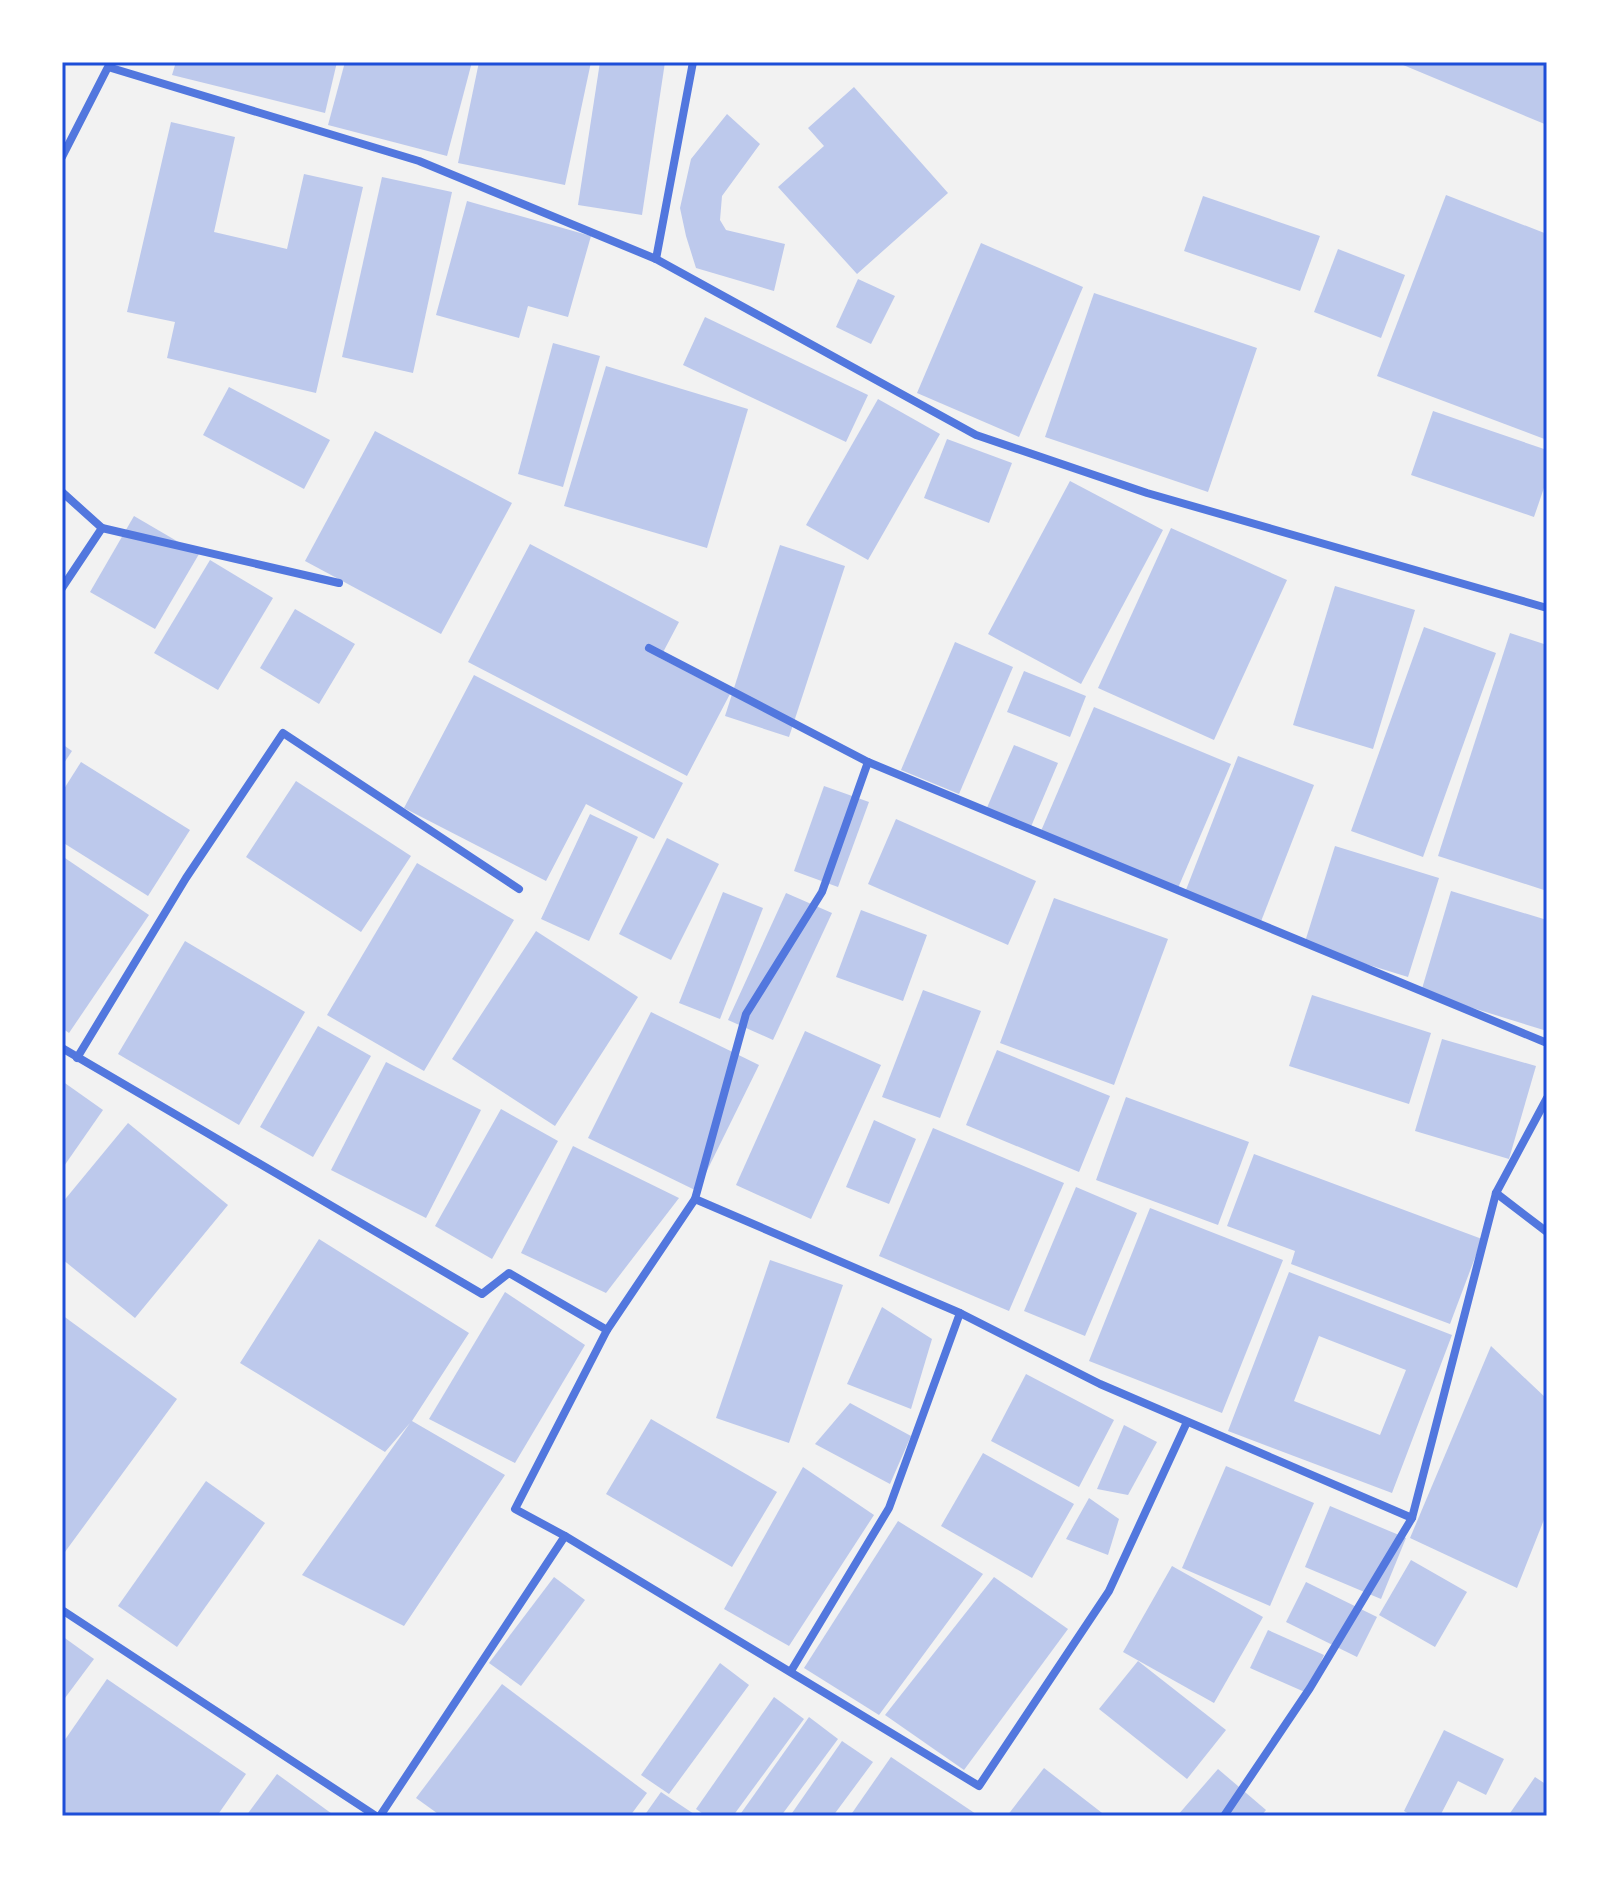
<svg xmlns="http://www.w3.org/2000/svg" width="1609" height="1878" viewBox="0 0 1609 1878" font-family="'Space Grotesk',sans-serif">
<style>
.building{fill:#bdc9ec;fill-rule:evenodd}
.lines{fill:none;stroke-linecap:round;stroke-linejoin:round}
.minor{stroke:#5277de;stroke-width:8}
.neatline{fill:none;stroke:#1d4ed8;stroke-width:3}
</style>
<rect width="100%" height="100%" fill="#f2f2f2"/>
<g class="building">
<polygon points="176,62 337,62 325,113 172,75"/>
<polygon points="345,62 472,62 447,156 328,125"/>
<polygon points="479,62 591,62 565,185 458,163"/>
<polygon points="600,62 665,62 642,215 578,205"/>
<polygon points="1396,62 1547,62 1547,125"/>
<polygon points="854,87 948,193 857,274 778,187 824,146 808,128"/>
<polygon points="727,114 760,144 722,196 720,220 726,230 785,244 774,291 696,268 686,236 680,208 691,159"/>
<polygon points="171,122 235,137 214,232 287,249 304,174 363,187 316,393 167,358 175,322 127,312"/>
<polygon points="382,177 452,192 413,373 342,357"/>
<polygon points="1446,195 1547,234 1547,440 1377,376"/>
<polygon points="1203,196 1320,236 1300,291 1184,251"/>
<polygon points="467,201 591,236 568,317 528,306 519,338 436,315"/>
<polygon points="981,243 1083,287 1019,437 917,393"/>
<polygon points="1338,249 1405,275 1381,338 1314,312"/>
<polygon points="858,279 895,296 871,344 836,327"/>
<polygon points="1094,293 1257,348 1208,492 1045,437"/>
<polygon points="705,317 868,395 846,442 683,365"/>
<polygon points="553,343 600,356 563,487 518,474"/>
<polygon points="606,366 748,409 707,548 564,506"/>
<polygon points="229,387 330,440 304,489 203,435"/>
<polygon points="878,399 940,434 868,560 806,525"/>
<polygon points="1433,411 1547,450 1547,479 1534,517 1411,475"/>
<polygon points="375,431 512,503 441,634 305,561"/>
<polygon points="947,439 1012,463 989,523 924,498"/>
<polygon points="1070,481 1163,530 1081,684 988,634"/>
<polygon points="134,516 199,554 155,629 90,592"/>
<polygon points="1171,528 1287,580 1214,740 1098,688"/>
<polygon points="530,544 679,622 660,658 730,694 687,776 468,662"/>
<polygon points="780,545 845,566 789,737 725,716"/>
<polygon points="210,560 273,598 218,690 154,653"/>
<polygon points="1335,586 1415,610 1373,749 1293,725"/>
<polygon points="295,609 355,644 319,704 260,668"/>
<polygon points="1424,627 1496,653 1423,857 1351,831"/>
<polygon points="1510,633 1547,645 1547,891 1438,856"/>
<polygon points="955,642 1013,667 959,794 901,770"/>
<polygon points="1024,671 1086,696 1070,737 1007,712"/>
<polygon points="474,675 683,783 654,839 586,804 546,881 404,808"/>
<polygon points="1094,707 1231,764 1178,888 1041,831"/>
<polygon points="62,744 72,751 62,766"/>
<polygon points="1014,745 1058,763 1030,829 986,810"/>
<polygon points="1238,756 1314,785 1260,924 1184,895"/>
<polygon points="81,762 190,830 148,896 62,842 62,792"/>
<polygon points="296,781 411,856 361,932 246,857"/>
<polygon points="824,786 869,802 838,887 794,871"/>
<polygon points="590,814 638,837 589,941 541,919"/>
<polygon points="896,819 1036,881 1008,945 868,884"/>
<polygon points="667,838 719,864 671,960 619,934"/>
<polygon points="1335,846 1439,878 1408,977 1304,945"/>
<polygon points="62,856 149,915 69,1033 62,1028"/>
<polygon points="417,863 514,920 424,1071 327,1015"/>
<polygon points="1451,891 1547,920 1547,1031 1421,992"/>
<polygon points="723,892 763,908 720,1019 679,1003"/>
<polygon points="786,893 832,913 773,1040 728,1020"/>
<polygon points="1054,898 1168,939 1114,1085 1000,1043"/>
<polygon points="861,910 927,935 903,1001 836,977"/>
<polygon points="536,931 638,997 555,1126 452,1059"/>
<polygon points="185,941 305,1012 239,1125 118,1054"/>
<polygon points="923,990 981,1011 940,1118 882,1097"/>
<polygon points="1312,995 1431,1033 1409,1104 1289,1066"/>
<polygon points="651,1012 759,1065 697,1191 588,1138"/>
<polygon points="318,1026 371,1056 313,1157 260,1127"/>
<polygon points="805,1031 881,1065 811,1219 736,1185"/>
<polygon points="1442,1039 1536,1066 1509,1159 1415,1131"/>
<polygon points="997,1050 1110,1096 1079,1172 966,1125"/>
<polygon points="386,1062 481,1110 426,1218 331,1170"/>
<polygon points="62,1081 103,1110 62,1169"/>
<polygon points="1126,1097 1249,1142 1218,1225 1096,1180"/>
<polygon points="501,1109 558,1141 492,1259 435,1226"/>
<polygon points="874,1120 916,1139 889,1204 846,1187"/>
<polygon points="128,1123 228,1205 135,1318 62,1259 62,1203"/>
<polygon points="933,1128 1064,1183 1009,1311 879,1256"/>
<polygon points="573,1146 679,1198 606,1293 521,1253"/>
<polygon points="1254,1154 1482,1239 1450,1324 1291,1264 1295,1251 1227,1226"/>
<polygon points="1076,1187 1137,1213 1085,1336 1024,1311"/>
<polygon points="1150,1208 1283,1260 1222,1413 1089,1361"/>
<polygon points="319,1239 469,1333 412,1421 505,1475 404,1626 302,1575 410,1423 385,1452 240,1363"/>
<polygon points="770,1260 843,1285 789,1443 716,1418"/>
<path d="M 1289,1272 L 1452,1335 L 1392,1493 L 1228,1431 ZM 1319,1336 L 1406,1370 L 1380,1435 L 1294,1401 Z"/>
<polygon points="505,1292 585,1345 515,1463 429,1419"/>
<polygon points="882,1307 932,1339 911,1409 847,1384"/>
<polygon points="62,1315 177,1399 62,1556"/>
<polygon points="1491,1346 1547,1399 1547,1512 1517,1588 1410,1538"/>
<polygon points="1026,1374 1114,1420 1079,1487 991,1441"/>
<polygon points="850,1403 911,1436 890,1484 815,1444"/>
<polygon points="651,1419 777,1492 732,1567 606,1494"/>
<polygon points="1124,1425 1157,1442 1128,1495 1097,1489"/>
<polygon points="983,1453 1074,1504 1032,1578 941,1526"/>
<polygon points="1226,1466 1314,1503 1270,1606 1182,1568"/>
<polygon points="803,1467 874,1515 789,1646 724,1609"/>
<polygon points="206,1481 265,1523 177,1647 118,1606"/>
<polygon points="1089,1498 1119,1519 1108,1555 1066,1539"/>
<polygon points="1330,1506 1406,1538 1381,1599 1305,1567"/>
<polygon points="898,1521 983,1574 879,1715 804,1668"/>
<polygon points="1411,1560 1467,1592 1435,1647 1379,1615"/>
<polygon points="1172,1566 1263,1617 1214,1703 1123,1652"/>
<polygon points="554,1577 585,1600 521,1686 489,1663"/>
<polygon points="994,1577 1068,1629 964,1770 885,1715"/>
<polygon points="1306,1582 1377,1617 1357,1657 1286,1622"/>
<polygon points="1268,1630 1324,1655 1307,1693 1250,1668"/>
<polygon points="62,1636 94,1659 62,1702"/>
<polygon points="1138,1661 1226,1730 1187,1779 1099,1709"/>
<polygon points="720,1663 749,1685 669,1794 641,1775"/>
<polygon points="107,1679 246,1774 217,1816 62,1816 62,1744"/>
<polygon points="502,1684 647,1793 630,1816 441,1816 416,1798"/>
<polygon points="774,1697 804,1719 733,1816 706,1816 696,1809"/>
<polygon points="809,1717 838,1739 781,1816 739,1816"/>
<polygon points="1444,1730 1504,1759 1486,1795 1458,1781 1440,1816 1413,1816 1404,1811"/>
<polygon points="842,1741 873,1762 833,1816 790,1816"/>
<polygon points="891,1757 979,1816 850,1816"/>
<polygon points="1044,1768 1106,1816 1007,1816"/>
<polygon points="1218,1769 1266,1810 1261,1816 1177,1816"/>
<polygon points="277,1774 335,1816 246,1816"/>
<polygon points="1535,1777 1547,1785 1547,1816 1508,1816"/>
<polygon points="661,1792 697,1816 644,1816"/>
</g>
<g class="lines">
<g class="minor">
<polyline points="62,157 108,67 419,161 656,259 976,435 1147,493 1547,608"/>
<polyline points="656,259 693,62"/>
<polyline points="62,492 102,528 62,588"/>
<polyline points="102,528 339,583"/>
<polyline points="649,648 868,762 1547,1043"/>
<polyline points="62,1048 482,1294 509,1273 607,1330 695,1199 960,1313 1100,1384 1412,1518 1496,1193 1547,1098"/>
<polyline points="77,1058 186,878 283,733 519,889"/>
<polyline points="1496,1193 1547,1232"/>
<polyline points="695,1199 746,1014 822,892 868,762"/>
<polyline points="565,1536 515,1509 607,1330"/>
<polyline points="62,1610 376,1816"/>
<polyline points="791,1671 889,1508 960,1313"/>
<polyline points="380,1816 565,1536 979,1786 1109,1591 1187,1422"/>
<polyline points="1224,1816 1310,1688 1412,1518"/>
</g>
</g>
<rect width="1609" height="1878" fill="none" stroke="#ffffff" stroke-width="128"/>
<rect x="64" y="64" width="1481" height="1750" class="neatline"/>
</svg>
